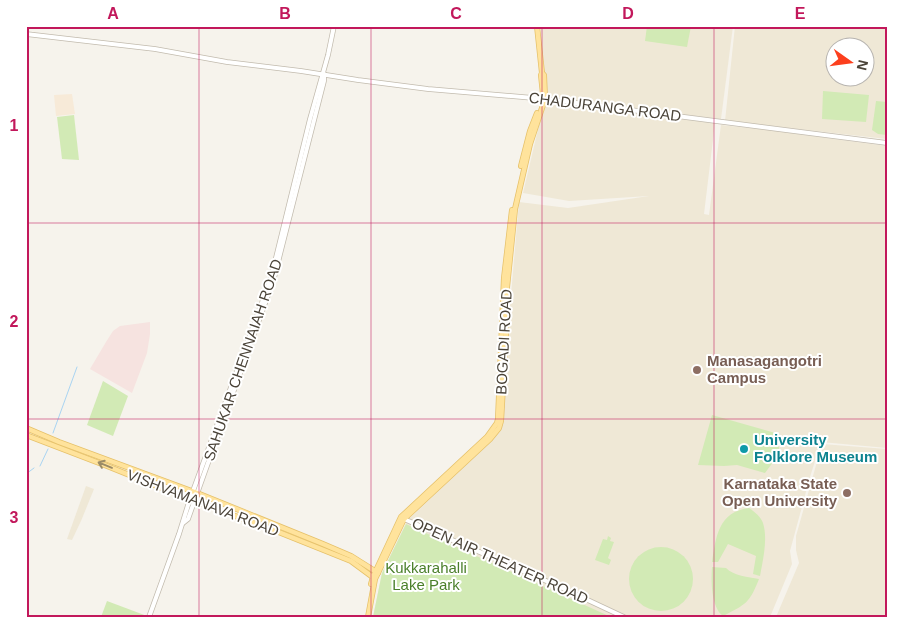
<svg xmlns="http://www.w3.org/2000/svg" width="913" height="643" viewBox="0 0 913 643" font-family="Helvetica,sans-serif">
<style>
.commercial{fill:#f7ead8}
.education{fill:#efe8d6;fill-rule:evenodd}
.medical{fill:#f6e3e0}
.green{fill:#d2eab5}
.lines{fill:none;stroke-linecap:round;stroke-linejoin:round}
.stream{stroke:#a9d4f2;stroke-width:1}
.minor-casing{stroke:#c2bbae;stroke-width:5.5}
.major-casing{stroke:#e6c16a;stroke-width:6}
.minor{stroke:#fff;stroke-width:4}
.major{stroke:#ffe39c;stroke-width:4.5}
.oneway{stroke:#9c8c66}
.grid{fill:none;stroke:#c2185b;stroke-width:1;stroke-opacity:0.55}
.education-dot{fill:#8d6e63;stroke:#fff;stroke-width:2}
.culture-dot{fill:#0f9aa8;stroke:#fff;stroke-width:2}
.labels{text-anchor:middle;stroke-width:4;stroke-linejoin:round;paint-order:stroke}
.street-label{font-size:15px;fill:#4b4439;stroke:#fff}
.education-label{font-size:15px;font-weight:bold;fill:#785e54;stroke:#fff;text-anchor:start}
.culture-label{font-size:15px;font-weight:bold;fill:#0d838f;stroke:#fff;text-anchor:start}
.park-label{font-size:15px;fill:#4a7f2a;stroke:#fff}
.neatline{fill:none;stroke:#c2185b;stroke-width:2}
.grid-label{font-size:16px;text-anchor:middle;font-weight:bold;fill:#c2185b}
</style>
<rect width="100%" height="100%" fill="#f6f3ec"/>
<polygon class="commercial" points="72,94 75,114 56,116 54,95"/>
<g class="education">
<polygon points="541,26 733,26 721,119 545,98"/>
<path d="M 735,26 L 887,26 L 887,139 L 725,121 ZM 836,48 L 866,48 L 866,78 L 836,78 Z"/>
<polygon points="544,104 715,123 704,214 709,215 721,125 758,129 758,128 804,135 887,146 887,448 821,442 810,477 790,551 792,564 770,617 373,617 382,573 406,523 411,517 480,452 498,433 503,421 509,318 519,202 568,208 649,196 569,201 523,193"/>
<polygon points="822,444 887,449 887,555 885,562 887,563 887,615 885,617 776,617 799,563 796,550 796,536"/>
<polygon points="86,486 94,489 81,521 72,540 67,539"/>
</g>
<polygon class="medical" points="150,322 150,334 147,353 132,393 90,369 106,342 113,331 120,326"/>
<g class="green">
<polygon points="647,26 691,26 687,47 645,41"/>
<polygon points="823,91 869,95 866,122 822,119"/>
<polygon points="876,101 887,102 887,135 878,134 872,130"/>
<polygon points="74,115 79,160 62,159 57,117"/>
<polygon points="103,381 128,396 113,436 87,425"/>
<polygon points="712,415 779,434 779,454 765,473 737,465 724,466 698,465"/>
<path d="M 749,508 C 755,512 761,517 763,523 C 768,539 763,559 760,576 L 753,574 L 756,556 L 728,544 L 718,562 L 712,562 C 716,537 718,512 749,508 Z"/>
<polygon points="406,524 611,617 373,617 382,573"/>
<polygon points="608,536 611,538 610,541 614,542 608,558 611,560 609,565 595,560 603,539 607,540"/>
<circle cx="661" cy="579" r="32"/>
<path d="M 712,567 L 726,568 C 734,576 748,577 759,579 C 749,604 746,604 723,616 C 711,607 711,581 712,567 Z"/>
<polygon points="107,601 147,616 101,617"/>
</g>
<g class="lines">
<g class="stream">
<polyline points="53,433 77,367"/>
<polyline points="40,466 48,449"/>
<polyline points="26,474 34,468"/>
</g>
<defs>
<g id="minor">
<polyline points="26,34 155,49 227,62 301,71 358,80 428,89 545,99 887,143"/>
<polyline points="404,519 560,587 624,617"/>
<polyline points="183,523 188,519 274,278 324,81 324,74"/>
<polyline points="149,617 179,534 189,502 271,278 310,119 328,55 334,26"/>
</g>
<g id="major">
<polyline points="542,73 541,75 543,94"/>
<polyline points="521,166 530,131 537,113"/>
<polyline points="26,428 59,442 197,493 323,544 351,556 378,573"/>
<polyline points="26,435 107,466 189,499 276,531 351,561 374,578"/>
<polyline points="371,584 373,577 401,517 487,437 497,423 498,419 504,278 512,210"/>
<polyline points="368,617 375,579 404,519 490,439 499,428 501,421 506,333 506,297 515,209 530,144 545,99 544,75 542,73 537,26"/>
</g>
</defs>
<use href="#minor" class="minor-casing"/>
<use href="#major" class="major-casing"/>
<use href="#minor" class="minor"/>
<use href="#major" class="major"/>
</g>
<defs><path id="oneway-shaft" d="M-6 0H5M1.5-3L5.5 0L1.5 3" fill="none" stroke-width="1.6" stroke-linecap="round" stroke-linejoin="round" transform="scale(1.25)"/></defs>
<use class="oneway" href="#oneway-shaft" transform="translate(105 465) rotate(-158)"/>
<path class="grid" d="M 199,26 L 199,617M 371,26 L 371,617M 542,26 L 542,617M 714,26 L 714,617M 26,223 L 887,223M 26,419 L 887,419"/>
<g class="education-dot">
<circle cx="697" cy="370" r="5"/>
<circle cx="847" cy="493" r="5"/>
</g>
<circle class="culture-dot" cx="744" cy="449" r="5"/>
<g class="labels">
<g class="street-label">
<text transform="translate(605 107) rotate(7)" y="5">CHADURANGA ROAD</text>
<text transform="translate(504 342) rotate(-87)" y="5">BOGADI ROAD</text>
<text transform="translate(243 360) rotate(-71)" y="5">SAHUKAR CHENNAIAH ROAD</text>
<text transform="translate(203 503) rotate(21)" y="5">VISHVAMANAVA ROAD</text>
<text transform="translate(500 561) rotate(24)" y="5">OPEN AIR THEATER ROAD</text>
</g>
<g class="education-label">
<text x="707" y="366">Manasagangotri<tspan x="707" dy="17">Campus</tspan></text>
<text x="837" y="489" text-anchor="end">Karnataka State<tspan x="837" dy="17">Open University</tspan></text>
</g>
<g class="culture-label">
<text x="754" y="445">University<tspan x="754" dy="17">Folklore Museum</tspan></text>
</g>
<g class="park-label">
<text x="426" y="573">Kukkarahalli<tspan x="426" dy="17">Lake Park</tspan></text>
</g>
</g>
<rect width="913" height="643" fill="none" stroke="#ffffff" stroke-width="55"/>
<g transform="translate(850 62) rotate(104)"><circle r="24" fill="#ffffff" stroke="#b7b4b0"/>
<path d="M0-4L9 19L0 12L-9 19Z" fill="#fc3f1d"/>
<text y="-8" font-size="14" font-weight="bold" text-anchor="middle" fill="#4b4439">N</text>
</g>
<rect x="28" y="28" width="858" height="588" class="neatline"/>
<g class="grid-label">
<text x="113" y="19">A</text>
<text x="285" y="19">B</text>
<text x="456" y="19">C</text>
<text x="628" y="19">D</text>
<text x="800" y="19">E</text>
<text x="14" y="131">1</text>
<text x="14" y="327">2</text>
<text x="14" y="523">3</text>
</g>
</svg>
